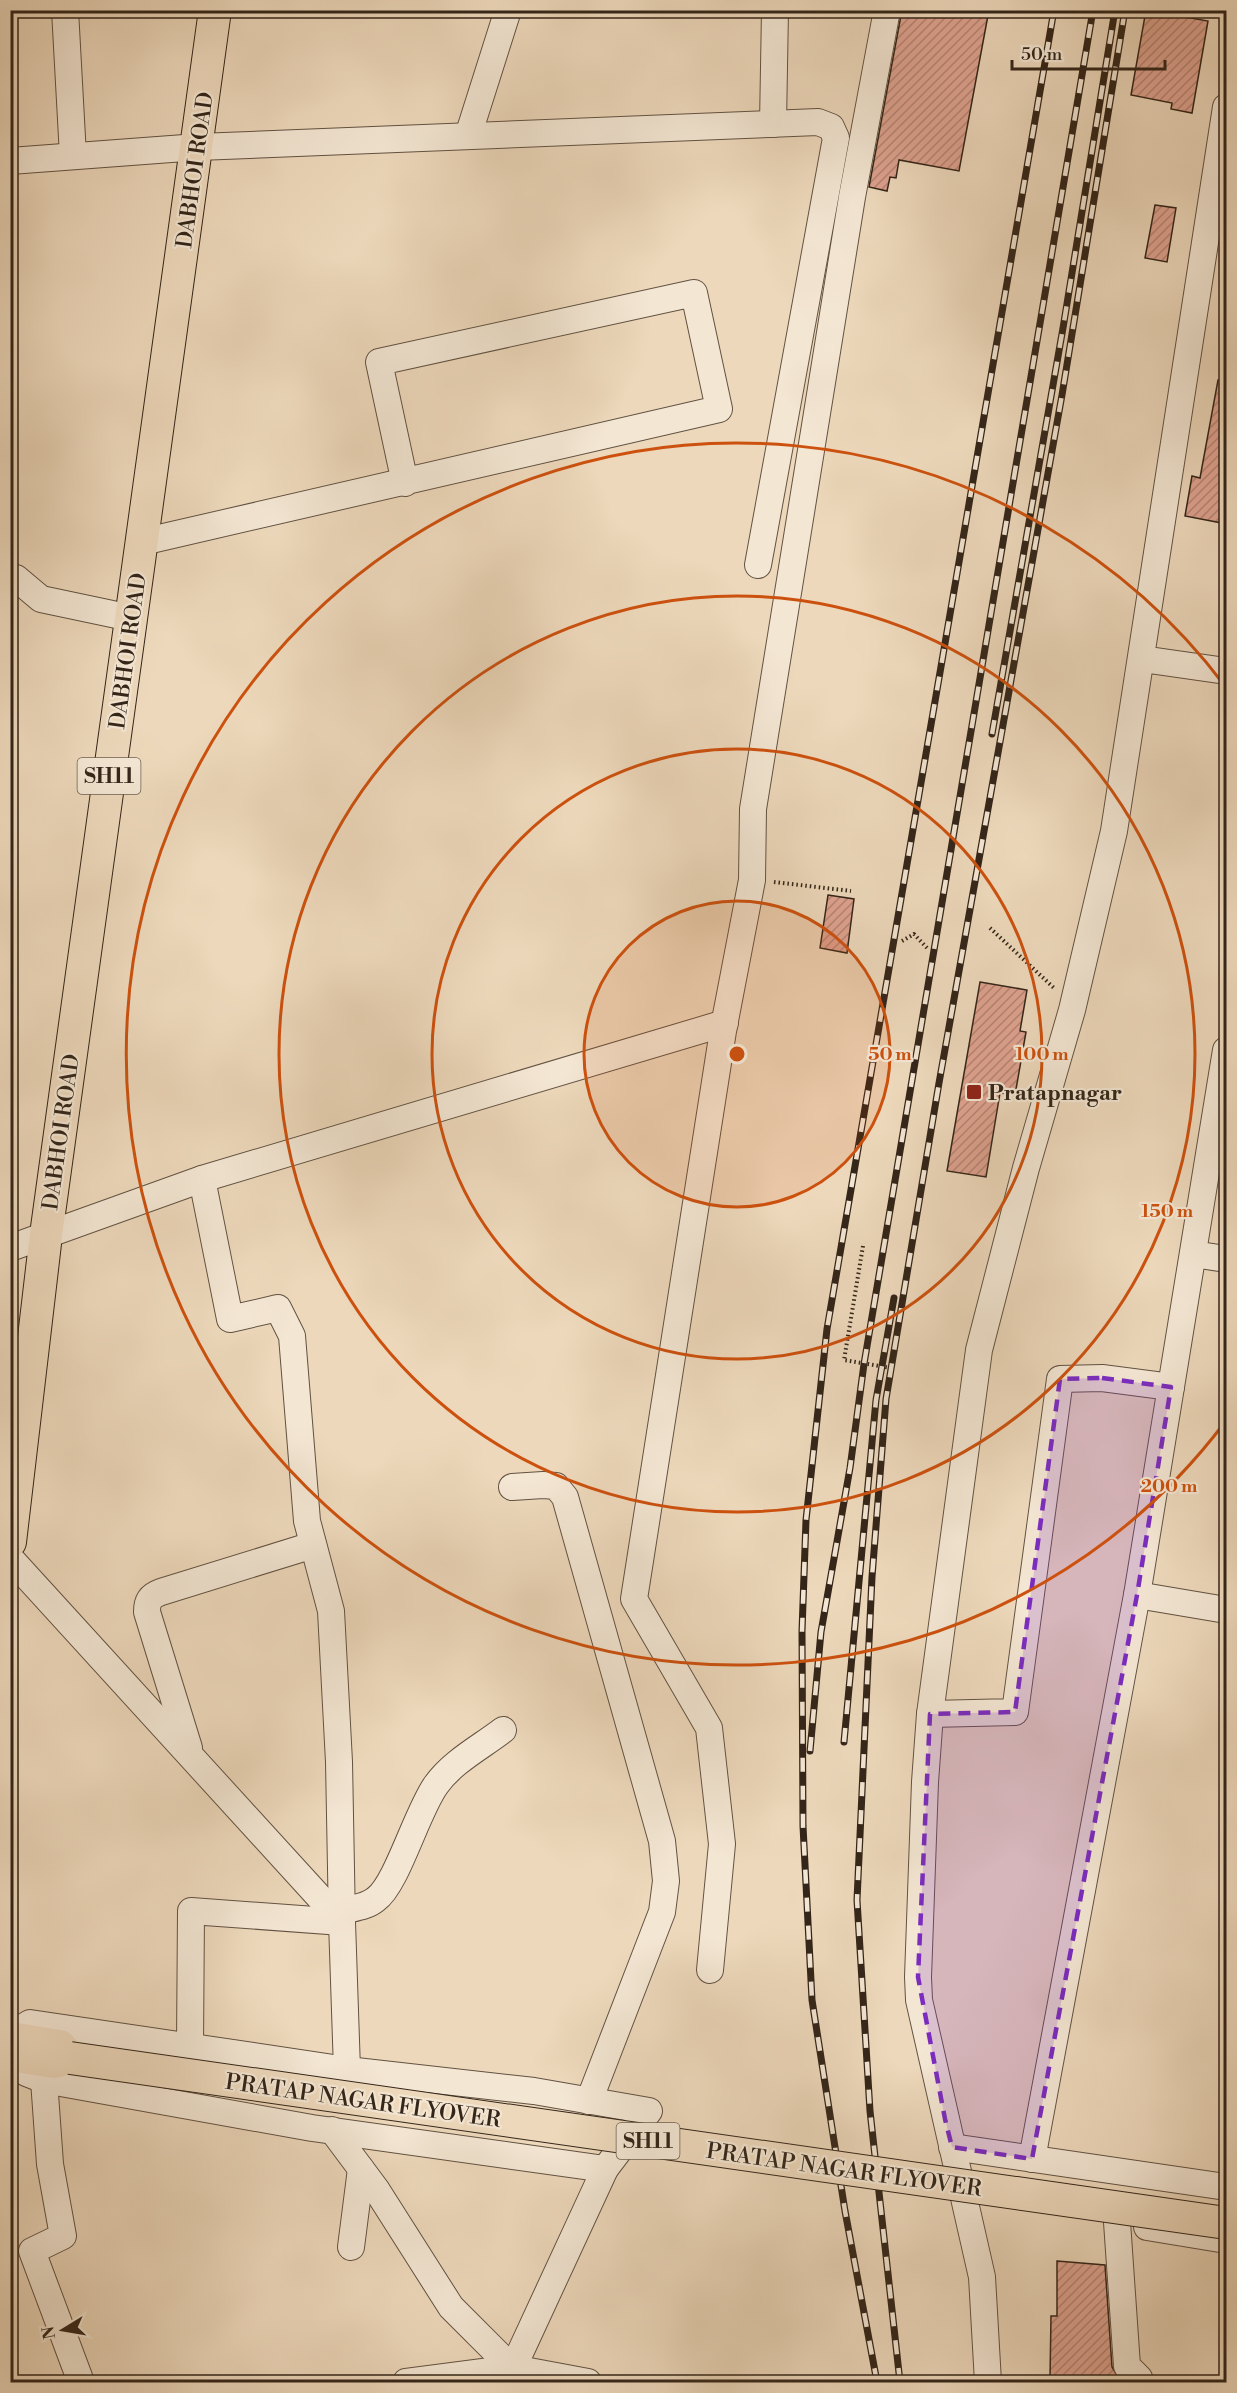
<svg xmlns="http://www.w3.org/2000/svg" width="1237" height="2393" viewBox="0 0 1237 2393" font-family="'Libre Bodoni',serif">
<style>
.building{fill:url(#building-hatch);stroke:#332519;stroke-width:1.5}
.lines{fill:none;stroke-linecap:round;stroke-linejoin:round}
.minor-casing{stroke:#625242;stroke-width:28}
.major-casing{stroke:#332519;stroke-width:34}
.path{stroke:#332519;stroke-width:4;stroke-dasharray:1.5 3;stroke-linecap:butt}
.minor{stroke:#f3e6d3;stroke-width:26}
.major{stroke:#edd8bb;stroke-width:32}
.rail-casing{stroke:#332519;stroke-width:7}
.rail{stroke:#f3e6d3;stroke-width:4.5;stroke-dasharray:14;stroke-linecap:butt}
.major-bridge-casing{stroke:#332519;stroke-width:34;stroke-linecap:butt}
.major-bridge{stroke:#edd8bb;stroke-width:32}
.marked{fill:#7b2cbf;fill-opacity:0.2;stroke:#7b2cbf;stroke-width:4.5;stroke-dasharray:12 8;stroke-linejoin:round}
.ring{fill:none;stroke:#cd510e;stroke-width:3}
.poi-dot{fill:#8f2418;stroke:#f3e6d3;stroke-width:2}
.labels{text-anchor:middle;stroke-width:4.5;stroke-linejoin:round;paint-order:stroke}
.shield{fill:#f3e6d3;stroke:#6d5f51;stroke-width:1.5}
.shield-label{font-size:21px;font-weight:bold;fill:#332519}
.street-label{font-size:22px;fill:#332519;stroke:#f3e6d3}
.poi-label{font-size:22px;font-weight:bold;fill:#332519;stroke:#f3e6d3;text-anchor:start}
.centre{fill:#cd510e;stroke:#f3e6d3;stroke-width:3}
.ring-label{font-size:18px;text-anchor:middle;font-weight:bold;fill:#cd510e;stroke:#f3e6d3;stroke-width:4.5;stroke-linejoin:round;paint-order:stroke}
</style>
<defs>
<pattern id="building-hatch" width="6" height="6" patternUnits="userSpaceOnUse" patternTransform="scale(1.5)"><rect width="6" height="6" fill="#dea28f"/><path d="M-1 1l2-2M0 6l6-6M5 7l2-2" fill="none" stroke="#b58474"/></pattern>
</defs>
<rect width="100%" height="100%" fill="#edd8bb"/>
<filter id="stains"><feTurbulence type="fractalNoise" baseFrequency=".00333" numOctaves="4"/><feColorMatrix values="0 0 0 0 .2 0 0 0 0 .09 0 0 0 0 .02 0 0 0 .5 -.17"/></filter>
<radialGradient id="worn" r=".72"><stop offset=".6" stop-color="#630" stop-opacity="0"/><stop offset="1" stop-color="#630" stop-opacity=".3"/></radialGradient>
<g class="building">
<polygon points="902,10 989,10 959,171 899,160 896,178 890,177 887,191 869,187"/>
<polygon points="1146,10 1208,21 1192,113 1171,109 1172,103 1131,95"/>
<polygon points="1155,205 1176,208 1167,262 1145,258"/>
<polygon points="1218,380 1227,381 1227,524 1185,516 1192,476 1200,478"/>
<polygon points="828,895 854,899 847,953 820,948"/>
<polygon points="980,982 1027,990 1020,1031 1026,1032 1015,1095 1000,1093 986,1177 947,1171"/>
<polygon points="1057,2261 1105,2265 1112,2367 1120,2380 1050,2379 1051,2316 1057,2316"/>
</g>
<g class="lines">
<defs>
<g id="minor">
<polyline points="65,10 73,156"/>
<polyline points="773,124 775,10"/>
<polyline points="468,136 508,10"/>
<polyline points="10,161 198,147 818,122 831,127 836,138 758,565"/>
<polyline points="142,542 719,409 694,293 379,362 405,483"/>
<polyline points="10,577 16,578 41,599 131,618"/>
<polyline points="1142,659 1226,671"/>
<polyline points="10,1248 202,1179 725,1023"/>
<polyline points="1193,1254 1226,1259"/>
<polyline points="512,1487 543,1485 556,1486 565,1497 662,1841 666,1881 662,1912 589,2101"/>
<polyline points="10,1558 342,1922 347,2070"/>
<polyline points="1137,1595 1226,1610"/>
<polyline points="930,1714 1015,1712 1060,1379 1102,1378 1171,1387"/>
<path d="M 189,1748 L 147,1612 C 147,1601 150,1596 161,1592 L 313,1545"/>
<path d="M 342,1911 C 353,1908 367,1907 376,1899 C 397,1884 417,1811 436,1785 C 452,1762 481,1747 503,1730"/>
<polyline points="710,1970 722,1844 709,1728 634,1599 723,1031 752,880 753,809 852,197 887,10"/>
<polyline points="10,2035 30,2023 347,2070 534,2091 649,2111 605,2169 513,2368 499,2382"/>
<polyline points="190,2046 191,1911 342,1922 339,1762 331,1611 307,1521 292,1336 278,1308 230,1319 202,1179"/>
<polyline points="15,2056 26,2073 44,2080 312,2128 605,2169"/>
<polyline points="44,2080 50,2164 63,2236 32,2251 81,2382"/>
<polyline points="332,2130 376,2189 451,2307 526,2382"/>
<polyline points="952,2147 1226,2187"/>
<polyline points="1032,2159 1137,1595 1226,1050"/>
<polyline points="1117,2222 1127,2366 1139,2378"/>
<polyline points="1147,2227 1226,2240"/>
<polyline points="351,2247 361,2169"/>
<polyline points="406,2382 513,2368 588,2382"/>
<polyline points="988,2382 982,2277 919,2000 918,1977 925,1782 930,1714 979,1350 1026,1168 1072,1010 1114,831 1226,107"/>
</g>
<g id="major">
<polyline points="10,1542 46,1235 215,10"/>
<polyline points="10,2038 60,2046 70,2058 54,2062 10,2055"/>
</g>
</defs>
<use href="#minor" class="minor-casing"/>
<use href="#major" class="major-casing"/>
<g class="path">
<polyline points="774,882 851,891"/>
<polyline points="990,928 1054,988"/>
<polyline points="902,941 914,934 928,949"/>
<polyline points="863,1246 844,1360 891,1368"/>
</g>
<use href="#minor" class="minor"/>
<use href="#major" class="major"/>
<defs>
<g id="rail">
<polyline points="992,734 1063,328 1115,10"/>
<polyline points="844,1742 876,1400 894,1298"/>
<polyline points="810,1751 821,1632 850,1468 864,1364 1093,10"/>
<polyline points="877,2382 845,2211 812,2000 803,1826 802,1631 806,1520 827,1329 1054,10"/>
<polyline points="900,2382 870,2111 857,1900 872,1577 886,1399 939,1083 1062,395 1125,10"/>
</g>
</defs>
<use href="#rail" class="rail-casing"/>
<use href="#rail" class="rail"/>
<defs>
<polyline id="major-bridge" points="70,2058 1226,2223"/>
</defs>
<use href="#major-bridge" class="major-bridge-casing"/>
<use href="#major-bridge" class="major-bridge"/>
</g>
<path class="marked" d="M 1102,1378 L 1171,1387 L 1137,1595 L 1032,2159 L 952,2147 L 945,2119 L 918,1977 L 930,1714 L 1015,1712 L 1060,1379 Z"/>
<circle cx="737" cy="1054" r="153" fill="#cd510e" fill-opacity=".12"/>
<g class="ring">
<circle cx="737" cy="1054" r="153"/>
<circle cx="737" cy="1054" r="305"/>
<circle cx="737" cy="1054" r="458"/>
<path d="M1225 1422A611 611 0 1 1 1225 686"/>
</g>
<rect class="poi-dot" x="966" y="1084" width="16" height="16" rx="3"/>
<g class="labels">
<g class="shield">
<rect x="77.5" y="758" width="63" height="36" rx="4.5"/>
<rect x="616.5" y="2123" width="63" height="36" rx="4.5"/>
</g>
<g class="shield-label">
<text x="109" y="783">SH11</text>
<text x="648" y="2148">SH11</text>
</g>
<g class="street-label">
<text transform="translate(194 170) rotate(-82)" y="8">DABHOI ROAD</text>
<text transform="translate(127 651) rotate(-82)" y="8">DABHOI ROAD</text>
<text transform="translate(60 1132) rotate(-82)" y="8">DABHOI ROAD</text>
<text transform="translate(363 2100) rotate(8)" y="8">PRATAP NAGAR FLYOVER</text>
<text transform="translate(844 2169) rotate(8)" y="8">PRATAP NAGAR FLYOVER</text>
</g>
<g class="poi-label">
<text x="988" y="1100">Pratapnagar</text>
</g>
</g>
<circle cx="737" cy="1054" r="9" class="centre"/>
<g class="ring-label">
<text x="890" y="1060">50 m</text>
<text x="1042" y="1060">100 m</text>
<text x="1167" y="1217">150 m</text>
<text x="1169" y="1492">200 m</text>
</g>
<rect width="1237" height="2393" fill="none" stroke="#edd8bb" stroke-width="36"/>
<rect x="12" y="12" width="1213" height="2369" fill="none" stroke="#332519" stroke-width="3"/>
<rect x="18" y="18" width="1201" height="2357" fill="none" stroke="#332519" stroke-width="1.5"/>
<g transform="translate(63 2330) rotate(259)" stroke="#f3e6d3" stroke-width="4.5" paint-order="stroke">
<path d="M0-4.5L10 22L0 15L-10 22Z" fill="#332519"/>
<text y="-9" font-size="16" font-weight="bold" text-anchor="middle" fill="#332519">N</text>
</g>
<path d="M1012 60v9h153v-9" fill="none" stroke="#332519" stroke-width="3"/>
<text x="1021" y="60" font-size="18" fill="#332519" stroke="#f3e6d3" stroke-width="4.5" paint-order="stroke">50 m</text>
<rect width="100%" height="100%" filter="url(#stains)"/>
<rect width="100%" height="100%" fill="url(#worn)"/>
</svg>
